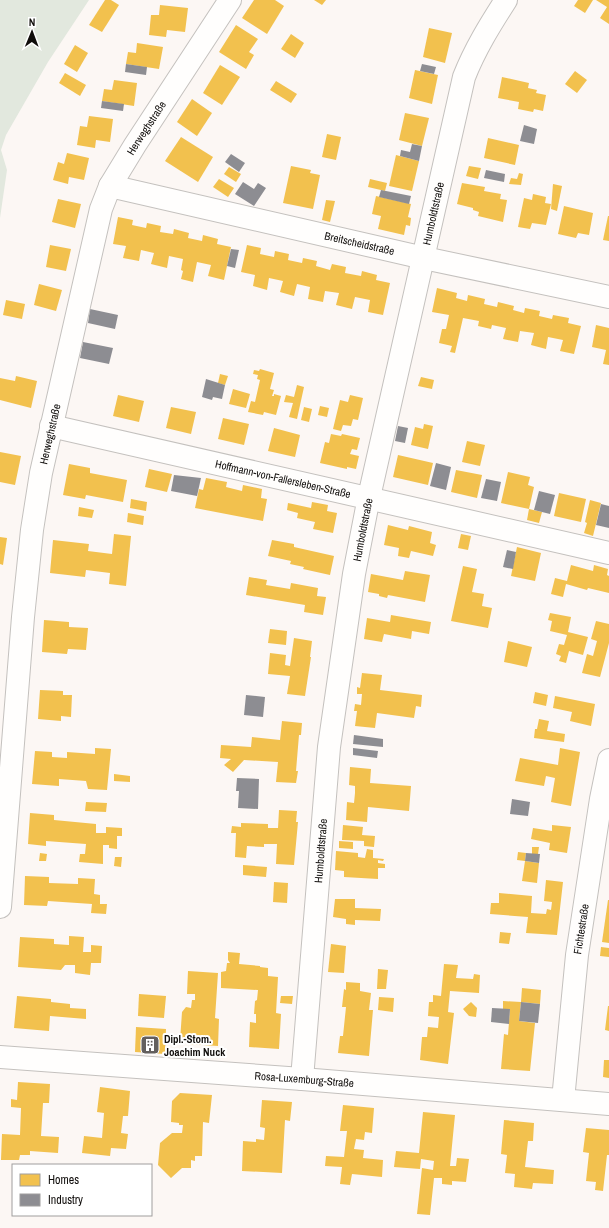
<svg xmlns="http://www.w3.org/2000/svg" width="609" height="1228" viewBox="0 0 609 1228" font-family="'Archivo Narrow',sans-serif">
<style>
.green{fill:#e2e8de}
.homes{fill:#f2c14e}
.industry{fill:#8d8d92}
.lines{fill:none;stroke-linecap:round;stroke-linejoin:round}
.minor-casing{stroke:#c4c1be;stroke-width:24}
.minor{stroke:#fffefd;stroke-width:22}
.labels{text-anchor:middle;stroke-width:4;stroke-linejoin:round;paint-order:stroke}
.street-label{font-size:11px;fill:#100d0b;stroke:#fff}
.poi-label{font-size:11px;font-weight:bold;fill:#100d0b;stroke:#fff;text-anchor:start}
</style>
<rect width="100%" height="100%" fill="#fcf7f4"/>
<polygon class="green" points="0,0 89,0 48,62 6,135 1,150 7,170 0,218"/>
<g class="homes">
<polygon points="105,0 111,0 119,5 102,32 89,25"/>
<polygon points="254,0 275,0 284,6 267,34 242,18"/>
<polygon points="314,0 326,0 322,5"/>
<polygon points="578,0 593,0 585,13 574,6"/>
<polygon points="596,0 609,0 609,24 600,18 607,7"/>
<polygon points="160,5 188,8 185,32 167,30 166,37 149,35 151,15 159,15"/>
<polygon points="236,25 258,39 249,52 254,55 246,69 219,52"/>
<polygon points="429,28 452,33 445,63 423,57"/>
<polygon points="291,34 304,43 295,58 281,49"/>
<polygon points="137,43 163,47 159,69 126,64 128,52 136,53"/>
<polygon points="75,45 88,53 77,72 64,64"/>
<polygon points="220,65 240,77 222,105 203,93"/>
<polygon points="415,70 438,75 432,104 409,98"/>
<polygon points="575,71 587,80 577,93 565,84"/>
<polygon points="65,73 86,85 80,96 59,83"/>
<polygon points="502,77 529,83 528,88 537,90 536,93 546,95 543,111 534,109 533,112 518,109 519,102 498,98"/>
<polygon points="114,80 137,83 134,106 102,101 104,89 112,90"/>
<polygon points="276,81 297,94 291,103 270,90"/>
<polygon points="192,99 212,113 197,136 177,122"/>
<polygon points="405,113 429,118 422,146 399,140"/>
<polygon points="89,116 113,119 110,142 96,140 95,148 77,145 80,126 87,127"/>
<polygon points="327,134 341,137 336,160 322,157"/>
<polygon points="181,137 213,157 198,182 165,161"/>
<polygon points="488,138 519,145 515,165 484,158"/>
<polygon points="67,153 89,158 84,180 69,177 68,184 53,180 58,162 64,164"/>
<polygon points="396,155 419,161 412,191 389,186"/>
<polygon points="291,166 311,170 310,173 320,175 313,209 283,203"/>
<polygon points="469,166 481,168 478,179 466,176"/>
<polygon points="229,167 241,174 236,182 224,174"/>
<polygon points="519,173 523,174 521,185 509,184 511,178 517,179"/>
<polygon points="219,179 234,188 228,197 213,187"/>
<polygon points="370,179 387,183 385,191 368,187"/>
<polygon points="462,183 485,187 484,191 501,194 500,199 507,200 503,222 478,216 479,212 473,210 473,208 457,204"/>
<polygon points="553,184 562,186 557,211 551,209"/>
<polygon points="533,194 546,197 545,203 551,204 546,225 532,223 530,229 518,227 524,198 532,200"/>
<polygon points="376,196 411,204 408,217 411,218 410,226 406,225 404,235 378,229 381,216 372,214"/>
<polygon points="58,199 81,204 75,228 52,222"/>
<polygon points="326,200 335,201 330,222 322,220"/>
<polygon points="564,206 593,213 589,235 578,233 576,238 558,234"/>
<polygon points="608,216 609,216 609,241 603,240"/>
<polygon points="118,217 133,220 132,225 146,228 147,223 161,226 160,232 173,234 174,229 189,233 188,238 202,241 203,235 218,239 217,244 231,247 224,280 208,276 211,265 197,262 193,282 181,279 183,271 181,270 183,259 169,256 167,268 151,264 154,253 141,250 139,261 123,258 126,246 113,244"/>
<polygon points="50,245 71,249 66,271 46,267"/>
<polygon points="247,245 261,248 260,254 274,257 275,251 289,254 288,260 302,263 303,258 317,261 316,266 330,270 332,264 346,267 345,273 361,276 362,271 377,275 376,280 390,283 383,315 368,312 370,300 355,297 352,309 336,305 339,293 325,291 323,302 308,299 310,287 297,284 294,296 280,292 283,281 269,278 267,290 253,286 255,275 241,272"/>
<polygon points="39,284 62,290 56,311 34,305"/>
<polygon points="437,288 457,293 456,298 467,301 468,295 485,299 484,304 497,307 498,302 514,306 513,310 524,313 525,308 540,311 539,316 552,319 553,315 569,318 568,323 581,326 574,354 560,351 563,340 548,337 546,349 531,345 534,333 520,331 518,342 503,339 506,328 492,325 491,329 478,326 479,321 463,318 455,353 450,352 452,346 439,343 442,329 446,329 449,315 432,312"/>
<polygon points="6,300 25,304 22,319 3,315"/>
<polygon points="596,325 609,328 609,365 603,364 606,350 592,347"/>
<polygon points="260,369 274,373 270,389 274,390 272,396 274,396 274,394 281,396 276,415 264,412 263,415 248,412 251,401 255,402 260,380 257,379 258,375 253,374 254,370 259,371"/>
<polygon points="220,374 228,376 225,385 218,383"/>
<polygon points="16,376 37,381 31,408 0,400 0,378 15,381"/>
<polygon points="421,377 434,380 432,389 418,386"/>
<polygon points="297,385 304,387 297,419 289,417 293,403 284,402 286,395 294,397"/>
<polygon points="233,389 250,394 246,408 229,404"/>
<polygon points="118,395 144,401 139,422 113,416"/>
<polygon points="350,395 363,398 358,420 353,419 351,426 343,425 341,431 333,429 340,400 348,402"/>
<polygon points="320,406 329,408 327,417 318,415"/>
<polygon points="171,407 196,412 191,434 166,428"/>
<polygon points="304,407 312,409 309,422 301,420"/>
<polygon points="223,418 249,424 244,445 218,439"/>
<polygon points="424,424 433,426 428,449 411,445 415,427 423,429"/>
<polygon points="274,428 300,435 295,457 268,451"/>
<polygon points="331,434 341,436 342,434 360,438 357,450 352,449 350,454 359,456 356,469 347,467 347,469 320,463 325,442 329,443"/>
<polygon points="467,441 485,445 480,466 462,462"/>
<polygon points="0,452 21,456 15,485 0,482"/>
<polygon points="398,455 433,463 428,485 393,477"/>
<polygon points="69,464 90,468 90,473 127,480 123,502 86,495 85,499 63,495"/>
<polygon points="149,469 172,474 167,492 145,487"/>
<polygon points="456,470 482,475 477,498 451,492"/>
<polygon points="508,472 530,477 528,485 534,487 529,509 501,503"/>
<polygon points="206,478 227,482 226,487 242,491 243,485 262,489 261,498 267,499 263,521 195,508 199,489 203,490"/>
<polygon points="559,493 586,499 581,522 554,516"/>
<polygon points="131,499 147,502 146,511 130,508"/>
<polygon points="590,500 601,503 593,536 584,533 587,523 585,522"/>
<polygon points="312,502 328,505 327,511 337,513 333,533 313,529 315,522 297,518 298,513 287,510 288,503 311,508"/>
<polygon points="79,507 94,510 92,518 78,516"/>
<polygon points="529,509 542,512 539,523 527,520"/>
<polygon points="128,513 144,516 143,525 127,522"/>
<polygon points="388,525 408,530 409,526 432,532 430,543 436,545 433,556 411,551 409,558 398,556 399,548 384,545"/>
<polygon points="114,534 131,536 126,586 109,584 110,573 86,570 85,577 50,573 53,540 89,544 88,551 112,554"/>
<polygon points="461,534 471,536 468,550 458,548"/>
<polygon points="0,537 7,538 3,565 0,564"/>
<polygon points="272,540 294,544 294,547 334,556 330,575 303,569 304,567 290,564 291,561 268,556"/>
<polygon points="517,547 541,553 535,581 511,576"/>
<polygon points="571,565 593,571 594,565 608,569 607,575 609,576 609,593 588,588 587,590 566,584 563,597 551,594 555,578 567,581"/>
<polygon points="463,566 477,569 472,592 484,594 482,606 492,608 488,628 451,621"/>
<polygon points="405,571 430,575 425,602 388,595 387,598 379,596 379,594 368,592 371,574 403,580"/>
<polygon points="249,577 267,580 266,585 290,589 291,583 318,588 317,596 326,597 323,615 304,612 305,605 246,595"/>
<polygon points="550,613 571,617 568,632 588,637 583,655 569,651 566,663 559,661 561,656 556,654 559,644 564,645 567,635 550,631 552,621 548,620"/>
<polygon points="391,615 431,622 429,634 412,631 411,639 384,634 382,642 364,639 367,618 390,622"/>
<polygon points="44,620 69,622 69,627 88,628 86,650 68,649 67,654 42,652"/>
<polygon points="596,621 609,624 609,643 600,677 582,673 587,654 593,656 597,641 591,639"/>
<polygon points="270,629 287,631 286,645 268,643"/>
<polygon points="294,638 312,641 310,657 311,657 305,696 287,694 290,676 268,674 270,653 286,655 285,665 290,666"/>
<polygon points="508,641 532,647 527,667 504,662"/>
<polygon points="362,673 382,675 380,690 422,695 421,707 416,706 414,718 377,713 375,728 355,726 357,711 354,711 355,704 361,705 362,694 357,694 357,687 360,688"/>
<polygon points="40,690 63,691 63,695 72,695 71,717 61,716 61,721 38,719"/>
<polygon points="535,692 548,695 546,706 533,703"/>
<polygon points="555,696 595,704 591,726 570,721 572,712 553,708"/>
<polygon points="539,719 549,721 547,731 565,734 564,742 534,738 535,729 537,729"/>
<polygon points="282,721 302,723 301,735 299,735 296,771 298,771 296,783 276,782 278,762 244,760 233,772 224,765 231,759 220,758 221,745 251,747 252,737 280,740"/>
<polygon points="95,748 111,749 107,790 88,789 86,781 59,779 59,786 32,784 35,751 52,752 52,757 67,758 67,752 95,754"/>
<polygon points="560,748 580,752 571,806 551,802 555,778 546,776 544,786 515,781 520,758 558,765"/>
<polygon points="350,767 371,769 370,783 411,786 409,811 368,807 367,822 346,820 347,802 354,803 355,793 355,786 349,785"/>
<polygon points="114,774 130,776 130,782 114,781"/>
<polygon points="86,802 107,803 106,812 85,811"/>
<polygon points="279,810 297,811 296,822 298,822 294,865 276,864 277,844 264,844 264,847 247,846 246,858 235,857 236,833 231,833 232,826 241,827 241,823 268,824 268,828 278,828"/>
<polygon points="30,813 54,815 54,820 96,824 96,833 106,833 106,827 122,828 122,836 117,836 117,849 109,848 109,845 103,845 103,864 79,862 80,854 85,854 86,844 46,841 46,846 28,844"/>
<polygon points="343,825 363,827 362,835 375,836 374,847 364,846 364,841 342,840"/>
<polygon points="552,825 571,827 567,853 549,850 550,843 531,839 533,828 552,831"/>
<polygon points="339,841 353,842 353,849 339,848"/>
<polygon points="532,847 539,847 538,854 532,854"/>
<polygon points="367,849 373,850 373,858 384,859 383,861 378,860 378,863 385,864 385,868 378,868 378,879 344,877 344,871 335,870 336,851 358,853 358,857 365,858"/>
<polygon points="518,852 526,853 525,861 517,860"/>
<polygon points="40,853 47,854 46,861 39,861"/>
<polygon points="115,857 122,857 121,867 114,866"/>
<polygon points="525,861 539,863 537,883 522,881"/>
<polygon points="243,865 267,867 266,877 243,875"/>
<polygon points="25,876 49,877 49,883 78,884 78,878 95,879 94,894 100,895 100,904 107,904 106,914 91,913 92,904 48,901 47,906 24,905"/>
<polygon points="546,880 563,882 557,935 526,933 528,917 490,914 491,903 499,903 499,893 532,896 531,913 546,914 547,909 551,910 552,902 544,901"/>
<polygon points="274,882 288,883 287,903 273,902"/>
<polygon points="335,899 355,899 355,908 381,909 380,921 355,920 355,925 346,924 346,919 333,917"/>
<polygon points="608,900 609,900 609,943 602,942"/>
<polygon points="500,932 511,933 509,944 499,943"/>
<polygon points="69,936 84,937 83,952 91,952 91,945 102,946 101,963 91,963 90,975 75,973 75,965 65,965 61,970 18,967 20,937 54,939 54,944 69,945"/>
<polygon points="331,944 346,946 344,973 328,972"/>
<polygon points="601,947 609,948 609,957 600,956"/>
<polygon points="228,952 240,953 239,964 260,966 260,967 268,968 268,976 278,977 276,1013 281,1014 279,1049 249,1047 250,1022 256,1023 256,1014 254,1014 255,1001 257,1000 258,990 221,988 221,972 226,971 227,963 230,963 228,960"/>
<polygon points="444,964 458,965 456,978 473,979 474,974 480,975 479,993 450,991 448,1012 454,1013 448,1064 420,1060 422,1037 427,1037 428,1027 438,1028 439,1017 428,1016 429,1002 433,1002 433,995 441,996"/>
<polygon points="378,969 388,970 386,989 377,989"/>
<polygon points="188,971 218,973 215,1018 219,1019 218,1046 188,1044 188,1041 180,1041 182,1012 186,1007 191,1008 192,1000 195,1000 195,994 187,994"/>
<polygon points="346,982 360,983 360,991 371,993 369,1010 373,1010 369,1056 338,1053 340,1036 343,1036 346,1007 342,1007 344,989 346,990"/>
<polygon points="522,988 541,990 540,1004 521,1002"/>
<polygon points="139,994 166,996 164,1018 138,1016"/>
<polygon points="17,996 51,999 51,1002 70,1004 70,1008 86,1009 86,1019 50,1016 49,1031 14,1028"/>
<polygon points="281,996 293,996 292,1004 280,1003"/>
<polygon points="379,997 394,998 393,1012 378,1010"/>
<polygon points="503,1001 521,1002 519,1021 535,1023 530,1071 501,1069 504,1034 508,1035 510,1009 503,1009"/>
<polygon points="471,1002 477,1008 476,1017 469,1016 463,1009"/>
<polygon points="608,1006 609,1006 609,1031 605,1030"/>
<polygon points="136,1027 166,1029 165,1054 135,1052"/>
<polygon points="604,1060 609,1060 609,1078 603,1077"/>
<polygon points="18,1082 50,1084 49,1103 43,1103 41,1136 59,1137 58,1153 30,1151 30,1155 20,1155 19,1160 1,1160 2,1134 20,1135 21,1108 11,1107 11,1099 17,1100"/>
<polygon points="100,1087 130,1091 128,1116 123,1116 121,1133 128,1134 126,1149 111,1148 110,1156 82,1153 84,1136 102,1138 104,1113 97,1112"/>
<polygon points="180,1093 212,1095 209,1123 203,1122 202,1156 195,1156 195,1161 191,1160 191,1168 182,1168 171,1178 158,1165 160,1143 172,1133 182,1133 183,1125 179,1125 179,1123 171,1122 172,1101"/>
<polygon points="262,1100 292,1102 290,1121 285,1120 282,1173 242,1171 243,1141 256,1142 256,1139 264,1140 265,1128 260,1127"/>
<polygon points="343,1105 374,1108 372,1133 365,1132 364,1140 356,1139 354,1149 364,1150 363,1158 383,1160 382,1177 352,1174 350,1185 340,1184 342,1167 325,1166 326,1156 344,1157 347,1131 340,1131"/>
<polygon points="423,1112 455,1115 450,1166 456,1166 457,1158 469,1159 466,1182 452,1181 452,1185 442,1184 442,1178 434,1178 430,1215 417,1214 422,1168 433,1170 434,1161 421,1159 420,1169 394,1167 396,1151 419,1153"/>
<polygon points="504,1120 534,1123 533,1141 528,1141 525,1167 554,1170 553,1184 533,1183 532,1189 514,1187 515,1174 505,1173 507,1155 501,1154"/>
<polygon points="586,1128 609,1130 609,1155 607,1155 603,1191 595,1190 596,1182 586,1181 589,1153 583,1152"/>
</g>
<g class="industry">
<polygon points="126,64 147,67 146,75 125,72"/>
<polygon points="422,64 436,67 434,74 420,71"/>
<polygon points="102,101 124,104 123,111 101,108"/>
<polygon points="524,125 537,129 534,144 520,141"/>
<polygon points="412,144 422,146 419,161 400,156 401,150 410,152"/>
<polygon points="231,154 245,163 239,172 225,162"/>
<polygon points="486,170 505,174 504,182 484,178"/>
<polygon points="243,182 254,189 258,183 266,188 254,206 235,194"/>
<polygon points="381,190 411,196 409,204 379,197"/>
<polygon points="231,249 239,250 235,268 227,266"/>
<polygon points="90,309 118,315 115,329 88,323"/>
<polygon points="83,342 113,348 109,364 80,358"/>
<polygon points="206,379 225,385 222,399 213,397 212,400 202,397"/>
<polygon points="398,426 408,428 405,443 395,441"/>
<polygon points="436,463 451,467 446,490 430,486"/>
<polygon points="174,475 201,478 197,496 171,491"/>
<polygon points="486,479 501,482 497,501 481,498"/>
<polygon points="539,491 555,495 550,514 534,510"/>
<polygon points="601,504 609,506 609,528 596,525"/>
<polygon points="507,550 516,552 513,569 503,567"/>
<polygon points="246,695 265,697 263,717 244,715"/>
<polygon points="354,735 383,739 383,747 353,744"/>
<polygon points="353,748 378,751 377,758 353,755"/>
<polygon points="237,778 259,779 258,809 238,808 239,791 236,791"/>
<polygon points="512,799 530,802 528,816 510,814"/>
<polygon points="526,853 540,854 539,863 525,861"/>
<polygon points="521,1002 540,1004 538,1023 519,1021"/>
<polygon points="492,1008 510,1009 509,1024 491,1022"/>
</g>
<g class="lines">
<defs>
<g id="minor">
<path id="s1" d="M 110,186 L 424,258 L 609,297"/>
<path id="s2" d="M 51,426 L 609,553"/>
<path id="s3" d="M 0,907 L 23,617 L 32,530 L 41,473 L 101,209 L 110,186 L 135,145 L 230,0"/>
<path id="s4" d="M 0,1057 L 302,1079 L 609,1104"/>
<path id="s5" d="M 302,1079 L 329,747 L 354,574 L 369,497 L 464,77 C 475,49 490,25 506,0"/>
<path id="s6" d="M 563,1100 L 577,955 L 601,799 L 609,760"/>
</g>
</defs>
<use href="#minor" class="minor-casing"/>
<use href="#minor" class="minor"/>
</g>
<defs>
<symbol id="building-square" viewBox="-11 -11 22 22"><rect x="-9" y="-9" width="18" height="18" rx="4" fill="#635f5d" stroke="#fff"/><path d="M-4-6H4V6H1V3H-1V6H-4ZM-2.5-4.3h1.7v1.8h-1.7ZM.8-4.3h1.7v1.8H.8ZM-2.5-1h1.7V.8h-1.7ZM.8-1h1.7V.8H.8Z" fill="#fff"/></symbol>
</defs>
<g fill-rule="evenodd">
<use href="#building-square" x="139" y="1034" width="22" height="22"/>
</g>
<g class="labels">
<g class="street-label">
<text dy="4" stroke="none"><textPath href="#s3" startOffset="800">Herweghstraße</textPath></text>
<text dy="4" stroke="none"><textPath href="#s5" startOffset="877">Humboldtstraße</textPath></text>
<text dy="4" stroke="none"><textPath href="#s1" startOffset="256">Breitscheidstraße</textPath></text>
<text dy="4" stroke="none"><textPath href="#s3" startOffset="476">Herweghstraße</textPath></text>
<text dy="4" stroke="none"><textPath href="#s2" startOffset="238">Hoffmann-von-Fallersleben-Straße</textPath></text>
<text dy="4" stroke="none"><textPath href="#s5" startOffset="553">Humboldtstraße</textPath></text>
<text dy="4" stroke="none"><textPath href="#s5" startOffset="229">Humboldtstraße</textPath></text>
<text dy="4" stroke="none"><textPath href="#s6" startOffset="172">Fichtestraße</textPath></text>
<text dy="4" stroke="none"><textPath href="#s4" startOffset="305">Rosa-Luxemburg-Straße</textPath></text>
</g>
<g class="poi-label">
<text x="164" y="1043">Dipl.-Stom.<tspan x="164" dy="13">Joachim Nuck</tspan></text>
</g>
</g>
<rect x="12" y="1164" width="140" height="52" fill="#ffffff" stroke="#9f9e9d"/>
<rect x="20" y="1174" width="20" height="12" fill="#f2c14e" stroke="#9f9e9d"/>
<text x="48" y="1184" font-size="12" fill="#100d0b">Homes</text>
<rect x="20" y="1194" width="20" height="12" fill="#8d8d92" stroke="#9f9e9d"/>
<text x="48" y="1204" font-size="12" fill="#100d0b">Industry</text>
<g transform="translate(32 32) rotate(1)" stroke="#ffffff" stroke-width="3" paint-order="stroke">
<path d="M0-3L7 15L0 10L-7 15Z" fill="#100d0b"/>
<text y="-6" font-size="11" font-weight="bold" text-anchor="middle" fill="#100d0b">N</text>
</g>
</svg>
